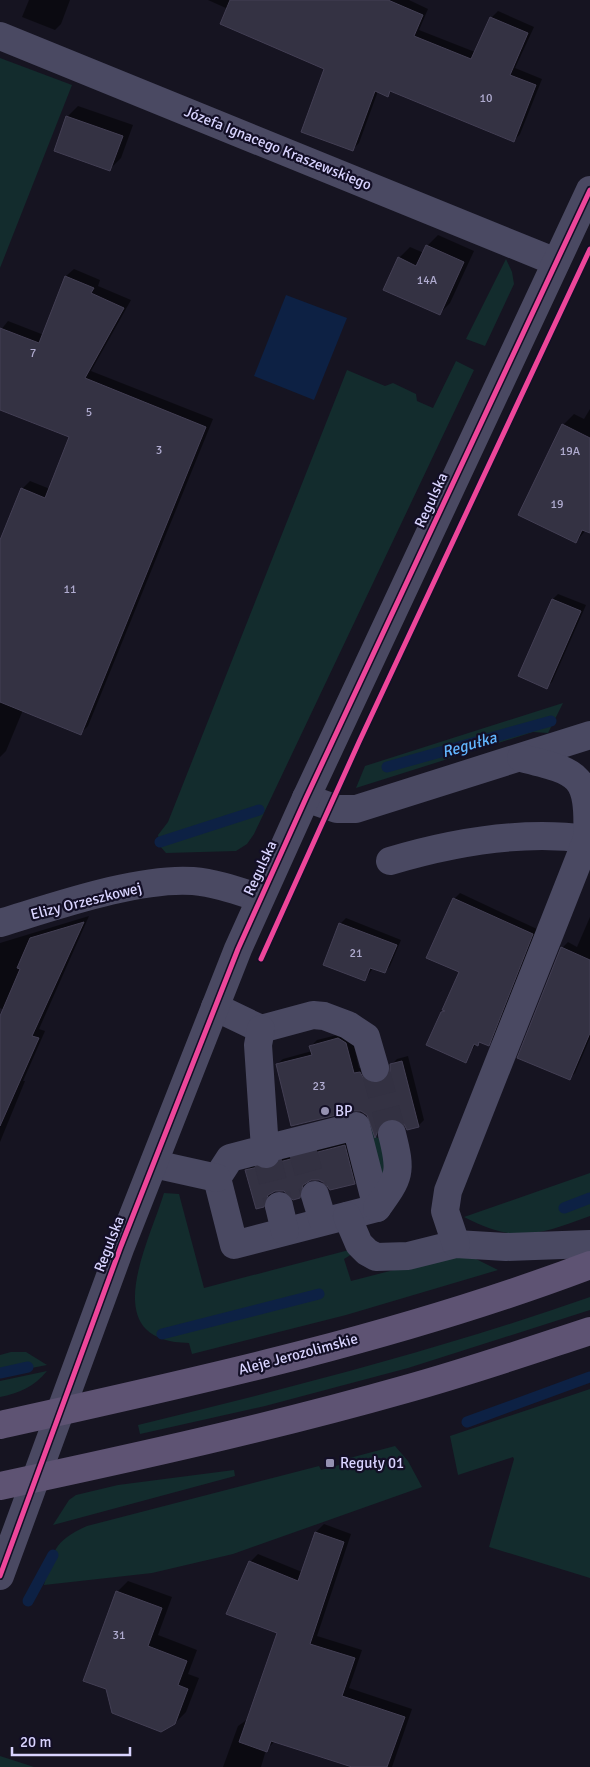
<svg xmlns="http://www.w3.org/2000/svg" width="590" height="1767" viewBox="0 0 590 1767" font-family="Signika,sans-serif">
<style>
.green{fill:#132c2d}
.water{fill:#0d2144}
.shadow{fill:#0007}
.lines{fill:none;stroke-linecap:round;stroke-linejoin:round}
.stream{stroke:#0d2144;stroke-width:11}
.building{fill:#343243;stroke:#433f54}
.minor-tunnel{stroke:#333142;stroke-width:28;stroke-dasharray:28 14;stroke-linecap:butt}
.minor{stroke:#4a4962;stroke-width:28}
.major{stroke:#5e5373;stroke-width:28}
.cycleway-casing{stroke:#130f26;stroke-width:8}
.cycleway{stroke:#ed469a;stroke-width:5}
.poi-dot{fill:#9591b1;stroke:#130f26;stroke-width:2}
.labels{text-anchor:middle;stroke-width:4.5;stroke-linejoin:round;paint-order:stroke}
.number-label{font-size:12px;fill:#b0acd0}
.street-label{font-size:15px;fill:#d9d4ff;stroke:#130f26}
.poi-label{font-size:15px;fill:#d9d4ff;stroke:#130f26;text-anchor:start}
.water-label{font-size:16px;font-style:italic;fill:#62b6ff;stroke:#130f26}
</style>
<rect width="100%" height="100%" fill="#161421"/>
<g class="green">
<polygon points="0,58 72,85 0,268"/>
<polygon points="506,259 512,272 514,284 485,346 466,339"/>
<polygon points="456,361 474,370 254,834 247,844 236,851 166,853 160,846 158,835 168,822 347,370 385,386 393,383 416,394 417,401 433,408"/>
<polygon points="563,703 548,733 533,732 356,788 365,766"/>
<polygon points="372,1117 377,1138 381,1137 389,1165 382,1175 358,1121"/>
<path d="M 590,1173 L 590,1216 C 538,1235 516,1244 464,1217 Z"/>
<path d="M 164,1193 L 179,1194 L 204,1288 L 349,1250 L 352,1254 L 344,1259 L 351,1281 L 452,1255 L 472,1257 L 498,1270 L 346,1315 L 192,1354 L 189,1343 C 95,1342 149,1243 164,1193 Z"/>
<path d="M 590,1297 L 590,1310 L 408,1368 L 265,1406 L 140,1434 L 138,1425 C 290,1388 442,1349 590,1297 Z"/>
<polygon points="11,1352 26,1352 47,1365 0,1374 0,1355"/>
<path d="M 47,1371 C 34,1387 19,1393 0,1397 L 0,1381 Z"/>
<polygon points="590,1389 590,1578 489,1547 514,1459 513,1457 458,1475 450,1436"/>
<path d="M 395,1446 L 408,1461 L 422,1487 L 233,1554 L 152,1573 L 44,1585 C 53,1552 53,1541 87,1526 L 319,1466 L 321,1470 L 343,1464 L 342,1460 Z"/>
<polygon points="234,1470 235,1476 53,1525 69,1500 76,1495 118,1485"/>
<polygon points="0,1756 34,1767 0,1767"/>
</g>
<polygon class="water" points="286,295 347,318 314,400 254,376"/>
<g class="shadow">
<polygon points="29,0 70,0 61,24 55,30 22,17"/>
<polygon points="208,0 409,0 428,9 419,30 475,52 491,18 498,11 534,27 515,68 542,79 520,134 514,141 392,91 388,95 378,91 359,143 352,150 326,68 228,9"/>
<polygon points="78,106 133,125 121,158 110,169 67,117"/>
<polygon points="438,235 474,251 450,303 439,314 399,258 410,247 424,253 427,246"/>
<polygon points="74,269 100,280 98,286 131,300 91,371 213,419 88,726 81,733 23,710 6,751 0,757 0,544 22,489 30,481 50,489 70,437 0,409 0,331 8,321 44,335 66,276"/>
<polygon points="590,409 590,525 576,542 563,425 574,414 584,419"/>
<polygon points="558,594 586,605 552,682 546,687 553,599"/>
<polygon points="460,893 537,929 494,1039 488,1044 481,1041 476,1044 465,1061 442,1012 460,972 454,899"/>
<polygon points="89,916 39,1029 45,1031 23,1081 25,1081 0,1142 0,1020 4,1010 0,1008 0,943"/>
<polygon points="590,917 590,1038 575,1073 569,1079 562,948 568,942 577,947"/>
<polygon points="346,918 401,940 390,966 385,972 373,968 365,980 340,924"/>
<polygon points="345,1033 352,1037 359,1068 366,1067 377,1078 389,1076 391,1065 397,1059 408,1056 424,1120 418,1126 397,1118 388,1118 382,1122 382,1130 377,1135 368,1115 360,1110 292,1125 277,1064 283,1059 312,1051 311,1046 317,1040"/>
<polygon points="350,1140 360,1177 354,1182 326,1182 319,1179 308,1180 305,1191 299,1197 284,1190 272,1191 269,1200 263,1206 247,1171 252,1165 265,1162 276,1164 286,1156"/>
<polygon points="324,1524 351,1534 317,1636 362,1650 349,1688 412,1709 392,1767 354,1767 275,1741 266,1750 261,1767 223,1767 238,1726 248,1719 279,1632 250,1562 258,1554 302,1572 316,1532"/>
<polygon points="128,1581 172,1597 158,1635 197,1650 188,1674 199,1678 186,1712 175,1723 117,1592"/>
</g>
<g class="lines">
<g class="stream">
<polyline points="387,767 551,721"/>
<polyline points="160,842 259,810"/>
<polyline points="564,1208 590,1198"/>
<polyline points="162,1334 319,1294"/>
<polyline points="0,1373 28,1367"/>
<polyline points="467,1422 590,1377"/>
<polyline points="28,1601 53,1555"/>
</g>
</g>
<g class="building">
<polygon points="230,0 388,0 423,15 414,36 471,59 490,17 528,33 510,75 536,85 514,142 390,91 388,97 375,91 353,151 301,132 324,69 220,24"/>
<polygon points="66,116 123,136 110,171 54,151"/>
<polygon points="426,245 464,262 440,315 383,290 398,257 416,266"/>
<polygon points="65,276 94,288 91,293 124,308 85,378 206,427 81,735 0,702 0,540 21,488 45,498 69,437 0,410 0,328 39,343"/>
<polygon points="562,424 590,438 590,533 582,530 576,543 518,515"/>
<polygon points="552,599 581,611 547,689 518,676"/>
<polygon points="453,898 533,934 489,1046 479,1042 478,1046 474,1044 466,1063 426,1045 441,1012 445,1011 442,1010 459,972 426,958"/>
<polygon points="84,922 32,1036 39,1038 0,1126 0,1016 20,969 17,968 30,938"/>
<polygon points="339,923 397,945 385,973 370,968 365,981 323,965"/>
<polygon points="561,947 590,960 590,1033 570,1080 517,1058"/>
<polygon points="338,1038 346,1043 354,1073 360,1072 364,1079 371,1083 379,1083 386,1079 390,1072 390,1064 402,1061 419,1127 407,1130 404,1124 397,1119 388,1119 381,1123 375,1138 367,1115 361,1111 353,1111 291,1126 276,1064 312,1055 309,1046"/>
<polygon points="345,1145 355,1184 330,1190 325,1183 319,1180 311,1180 303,1185 300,1198 293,1200 284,1191 275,1191 268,1195 264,1207 256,1209 245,1170 258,1167 270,1169 279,1162"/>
<polygon points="315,1532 344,1542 310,1644 355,1658 342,1696 405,1717 387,1767 352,1767 271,1741 267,1752 239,1742 277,1633 226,1614 249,1561 298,1581"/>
<polygon points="116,1591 162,1608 148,1646 187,1661 178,1685 188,1689 175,1724 161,1732 112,1713 106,1689 83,1681"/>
</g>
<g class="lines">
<g class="minor-tunnel">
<polyline points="375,1068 392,1134"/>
<polyline points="301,1145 315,1195"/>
<polyline points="266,1154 279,1206"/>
</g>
<g class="minor">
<polyline points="0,36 556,262"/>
<polyline points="306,798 337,809 356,809 590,735"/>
<path d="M 390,861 C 454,842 521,830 587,839"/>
<path d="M 0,923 C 53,907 138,877 193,881 C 216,883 238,891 260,898"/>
<polyline points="215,1007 261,1029 313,1015 324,1016 348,1025 366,1037 375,1068"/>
<polyline points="261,1029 258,1045 265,1149 356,1126 377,1208 234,1245 217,1178 230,1158 265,1149 266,1154"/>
<polyline points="154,1164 217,1178"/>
<polyline points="315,1195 323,1221"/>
<polyline points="279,1206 285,1231"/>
<path d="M 377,1208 C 400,1176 402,1173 392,1134"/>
<polyline points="347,1216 359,1244 367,1252 376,1257 408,1256 456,1244 506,1247 590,1244"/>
<path d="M 456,1244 L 445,1211 L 448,1191 L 587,839 C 590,773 578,772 521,758"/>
<polyline points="0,1576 121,1246 238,949 306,798 590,190"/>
</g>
<g class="major">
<path d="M 0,1425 C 199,1381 400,1337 590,1265"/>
<path d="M 0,1486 C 136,1457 272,1427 406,1389 C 468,1372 529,1351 590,1331"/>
</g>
<defs>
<g id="cycleway">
<polyline points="261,959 359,742 590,249"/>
<polyline points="0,1576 121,1246 238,949 306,798 590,190"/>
</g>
</defs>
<use href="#cycleway" class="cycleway-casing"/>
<use href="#cycleway" class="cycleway"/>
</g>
<g class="poi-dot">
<circle cx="325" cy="1111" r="5"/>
<rect x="325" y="1458" width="10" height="10" rx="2.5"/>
</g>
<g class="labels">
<g class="number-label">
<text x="486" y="102">10</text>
<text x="427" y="284">14A</text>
<text x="33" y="357">7</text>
<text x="89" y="416">5</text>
<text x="159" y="454">3</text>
<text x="570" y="455">19A</text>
<text x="557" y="508">19</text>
<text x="70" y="593">11</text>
<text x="356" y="957">21</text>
<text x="319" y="1090">23</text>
<text x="119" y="1639">31</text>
</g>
<g class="street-label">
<text transform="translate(278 148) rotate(22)" y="5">Józefa Ignacego Kraszewskiego</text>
<text transform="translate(431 500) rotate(-65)" y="5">Regulska</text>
<text transform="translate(260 868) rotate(-65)" y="5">Regulska</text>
<text transform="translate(86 901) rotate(-14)" y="5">Elizy Orzeszkowej</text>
<text transform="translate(109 1244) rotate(-69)" y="5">Regulska</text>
<text transform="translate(298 1354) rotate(-15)" y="5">Aleje Jerozolimskie</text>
</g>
<g class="poi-label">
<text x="335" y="1116">BP</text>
<text x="340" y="1468">Reguły 01</text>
</g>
<g class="water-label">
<text transform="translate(469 744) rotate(-16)" y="6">Regułka</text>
</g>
</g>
<path d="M12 1747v8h118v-8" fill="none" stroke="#d9d4ff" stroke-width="2.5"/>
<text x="20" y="1747" font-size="15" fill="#d9d4ff" stroke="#130f26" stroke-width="4" paint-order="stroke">20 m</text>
</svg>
